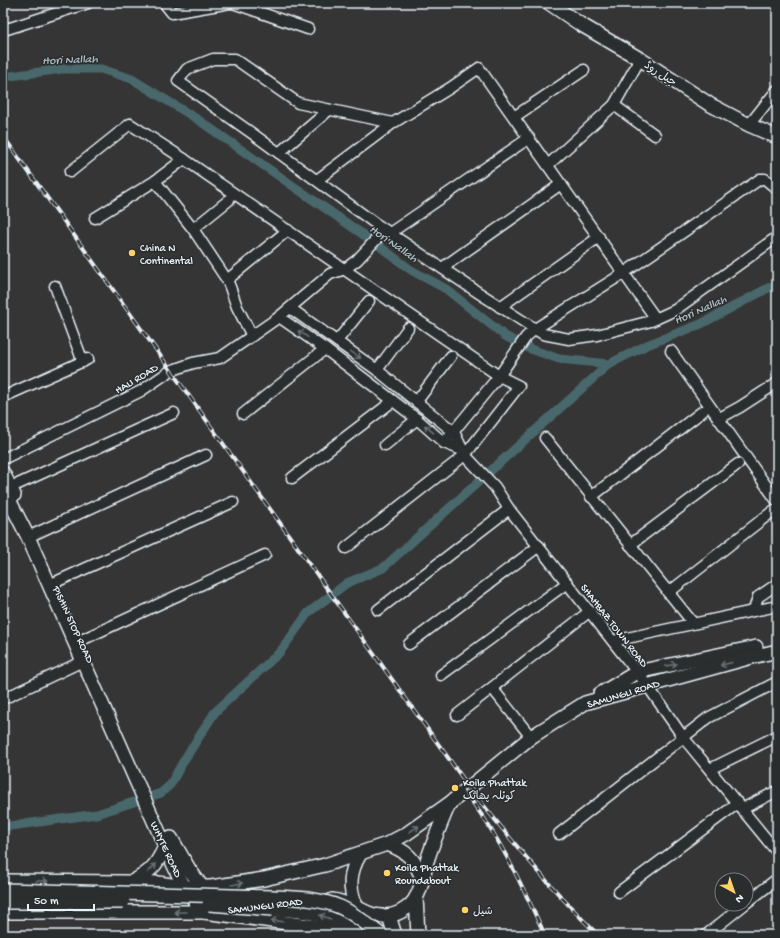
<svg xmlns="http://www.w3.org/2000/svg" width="780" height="938" viewBox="0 0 780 938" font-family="'Gochi Hand','Playpen Sans Arabic',sans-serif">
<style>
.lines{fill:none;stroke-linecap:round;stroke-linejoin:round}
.canal{stroke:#4a686c;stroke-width:9}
.minor-casing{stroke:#e8f1f8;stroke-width:13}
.major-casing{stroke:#e8f1f8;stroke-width:16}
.minor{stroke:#2a2d2e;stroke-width:10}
.major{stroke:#2a2d2e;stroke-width:13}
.rail-casing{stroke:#e8f1f8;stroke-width:4}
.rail{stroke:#2a2d2e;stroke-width:2.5;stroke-dasharray:8;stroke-linecap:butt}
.major-bridge-casing{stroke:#e8f1f8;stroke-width:16;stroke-linecap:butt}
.major-bridge{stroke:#2a2d2e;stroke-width:13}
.oneway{stroke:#6c7275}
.poi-dot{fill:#ffd166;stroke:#2a2d2e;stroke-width:1.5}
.labels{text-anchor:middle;stroke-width:3;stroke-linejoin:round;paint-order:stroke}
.street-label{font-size:11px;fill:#e8f1f8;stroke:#2a2d2e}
.poi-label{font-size:11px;fill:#e8f1f8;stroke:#2a2d2e;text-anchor:start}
.water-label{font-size:12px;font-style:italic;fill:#a9bac0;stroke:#2a2d2e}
</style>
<rect width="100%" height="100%" fill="#363535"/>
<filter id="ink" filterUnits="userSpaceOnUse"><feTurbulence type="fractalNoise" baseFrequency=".025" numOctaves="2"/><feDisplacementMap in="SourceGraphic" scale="8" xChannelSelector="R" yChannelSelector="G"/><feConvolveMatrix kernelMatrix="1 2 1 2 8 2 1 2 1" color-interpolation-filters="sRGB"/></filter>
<g filter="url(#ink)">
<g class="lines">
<g class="canal">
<polyline points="3,77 62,69 101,69 132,79 197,119 378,245 411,270 446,289 505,336 528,348 559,359 609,364 647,345 701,324 770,287 777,285"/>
<polyline points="3,827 97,814 161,793 170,785 184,760 215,712 280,652 308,613 347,583 383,568 609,364"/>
</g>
<defs>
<g id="minor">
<polyline points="164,3 172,13 230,3"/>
<polyline points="233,3 308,29"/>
<polyline points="3,25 7,29 88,3"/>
<polyline points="614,105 655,135"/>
<polyline points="514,117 584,70"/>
<polyline points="749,125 777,90"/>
<polyline points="279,153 329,110"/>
<polyline points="548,165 614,105 640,59"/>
<polyline points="70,172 130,124 184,159 499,376 519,386 465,455 346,548"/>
<polyline points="317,180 393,123"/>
<polyline points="155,181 193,229 227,280 230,287 237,307 252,336"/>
<polyline points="95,218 155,181 184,159"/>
<polyline points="193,229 229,200"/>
<polyline points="390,233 529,138"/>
<polyline points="442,268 561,184"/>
<polyline points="227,280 288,230"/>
<polyline points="55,286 83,362"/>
<polyline points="500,307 599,237"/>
<polyline points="290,308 377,370 454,432 465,455 495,487 509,509 647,685 683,737 777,852"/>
<polyline points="279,317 325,349 417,419 444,443 462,450"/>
<polyline points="656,319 479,68 450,88 393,123 298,103 235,59 213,59 187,69 178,81 253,134 376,224 479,293 543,334 569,339 597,335 651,321 675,310 777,237"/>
<polyline points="337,341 369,301"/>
<polyline points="671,351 777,501"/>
<polyline points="377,370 408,328"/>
<polyline points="3,397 88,359"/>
<polyline points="417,401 451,356"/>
<polyline points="243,414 325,349"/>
<polyline points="718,419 740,407 777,383"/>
<polyline points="545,438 693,623"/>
<polyline points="444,443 499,376 526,337 535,329 624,273 760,179 765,179 777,189"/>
<polyline points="385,445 417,419"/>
<polyline points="3,459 141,391 170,371 193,363 220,358 279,317 330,274 345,269 357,260 385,230"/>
<polyline points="292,478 393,401"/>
<polyline points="5,490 174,413"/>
<polyline points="591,497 703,411"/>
<polyline points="28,537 206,455"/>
<polyline points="630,545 738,464"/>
<polyline points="49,585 233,502"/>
<polyline points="668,593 773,511"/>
<polyline points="378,610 509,509"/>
<polyline points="754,610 758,597 777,584"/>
<polyline points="613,641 777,606"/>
<polyline points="75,643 265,555"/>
<polyline points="409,644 539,546"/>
<polyline points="441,675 567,583"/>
<polyline points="492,688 531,737"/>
<polyline points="3,699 83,661"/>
<polyline points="457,715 590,611"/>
<polyline points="710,769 777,736"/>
<polyline points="742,809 777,791"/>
<polyline points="559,834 708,718 777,682"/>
<polyline points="619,892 738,803"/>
<polyline points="746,903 777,879"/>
<polyline points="706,935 745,904"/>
</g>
<g id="major">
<polyline points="549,3 580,24 640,59 709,104 749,125 777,137"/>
<polyline points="3,473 14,495"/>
<polyline points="3,488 28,537 165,846 184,887 204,912 317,927 342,935"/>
<polyline points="600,694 637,672 756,647"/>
<polyline points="171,838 189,869 202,887"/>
<path d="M 387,844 C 406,850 416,860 422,879"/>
<polyline points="3,881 124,882 158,883 184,887 211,887 264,879 325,865 387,844 406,834 450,803 531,737 585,703 748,658 777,651"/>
<path d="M 130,883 C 149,873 157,866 165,846"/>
<polyline points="416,897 418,935"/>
<path d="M 332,900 C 340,901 348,904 356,907 C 364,911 371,916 381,916 C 395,917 410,909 417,896 C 422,886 424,873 427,861 C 433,842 441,823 449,804"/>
<path d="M 357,908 C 348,889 349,872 360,854"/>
<path d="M 273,909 C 306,910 332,914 359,935"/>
<polyline points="3,912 209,912"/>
<polyline points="389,916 395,935"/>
</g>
</defs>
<use href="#minor" class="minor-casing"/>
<use href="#major" class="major-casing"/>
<use href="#minor" class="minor"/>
<use href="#major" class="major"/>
<defs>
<g id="rail">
<path d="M 3,136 L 469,787 C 510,839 551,889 598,935"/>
<path d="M 465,791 C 472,802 480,812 487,823 C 510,859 527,897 545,935"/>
</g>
</defs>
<use href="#rail" class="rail-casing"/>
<use href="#rail" class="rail"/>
<defs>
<g id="major-bridge">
<path d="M 3,890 L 273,897 C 295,898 319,898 340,907 C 355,914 368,925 381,935"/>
<polyline points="3,902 123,902"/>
<polyline points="209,904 273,909"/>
</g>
</defs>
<use href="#major-bridge" class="major-bridge-casing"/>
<use href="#major-bridge" class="major-bridge"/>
</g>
<defs><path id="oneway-shaft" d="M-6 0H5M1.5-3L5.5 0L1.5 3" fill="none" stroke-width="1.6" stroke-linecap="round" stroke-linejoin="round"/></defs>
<g class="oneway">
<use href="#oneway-shaft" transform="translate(303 334) rotate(-145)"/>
<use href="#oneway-shaft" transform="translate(356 355) rotate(35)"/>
<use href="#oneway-shaft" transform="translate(429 429) rotate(-140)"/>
<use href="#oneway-shaft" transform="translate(726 664) rotate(165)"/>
<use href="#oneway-shaft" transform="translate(671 665) rotate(-12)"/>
<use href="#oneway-shaft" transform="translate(414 829) rotate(-34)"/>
<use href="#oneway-shaft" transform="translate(152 868) rotate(-45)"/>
<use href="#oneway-shaft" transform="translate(42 881)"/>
<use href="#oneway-shaft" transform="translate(237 884) rotate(-9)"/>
<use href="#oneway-shaft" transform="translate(180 912) rotate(180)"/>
<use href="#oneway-shaft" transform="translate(325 917) rotate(-161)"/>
<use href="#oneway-shaft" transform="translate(277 921) rotate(-173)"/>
</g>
</g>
<g class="poi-dot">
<circle cx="132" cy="253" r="4"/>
<circle cx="455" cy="788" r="4"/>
<circle cx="387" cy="873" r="4"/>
<circle cx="465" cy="910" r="4"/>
</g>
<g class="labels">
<g class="street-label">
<text transform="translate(661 73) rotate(33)" y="4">جیل روڈ</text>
<text transform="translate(136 378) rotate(-31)" y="4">HALI ROAD</text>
<text transform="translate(74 624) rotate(65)" y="4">PISHIN STOP ROAD</text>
<text transform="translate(615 625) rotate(52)" y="4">SHAHBAZ TOWN ROAD</text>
<text transform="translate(623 693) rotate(-17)" y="4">SAMUNGLI ROAD</text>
<text transform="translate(167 849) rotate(65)" y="4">WHYTE ROAD</text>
<text transform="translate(265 905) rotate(-7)" y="4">SAMUNGLI ROAD</text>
</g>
<g class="poi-label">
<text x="140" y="251">China N<tspan x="140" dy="13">Continental</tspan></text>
<text x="463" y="786">Koila Phattak<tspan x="463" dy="13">کوئلہ پھاٹک</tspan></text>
<text x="395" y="871">Koila Phattak<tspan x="395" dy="13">Roundabout</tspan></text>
<text x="473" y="914">شیل</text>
</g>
<g class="water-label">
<text transform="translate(70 59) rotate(-2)" y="4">Hori Nallah</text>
<text transform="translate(394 243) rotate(35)" y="4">Hori Nallah</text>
<text transform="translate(700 309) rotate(-24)" y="4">Hori Nallah</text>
</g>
</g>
<rect width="780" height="938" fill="none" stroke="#2a2d2e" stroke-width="16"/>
<rect x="8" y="8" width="764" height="922" fill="none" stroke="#e8f1f8" stroke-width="1.5" filter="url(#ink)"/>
<g transform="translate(734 892) rotate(140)"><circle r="19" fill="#2a2d2e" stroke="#767b7f"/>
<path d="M0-3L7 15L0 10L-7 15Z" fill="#ffd166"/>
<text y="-6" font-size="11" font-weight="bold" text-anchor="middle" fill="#e8f1f8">N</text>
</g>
<path d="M28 904v6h66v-6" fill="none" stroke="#e8f1f8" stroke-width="2"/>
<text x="34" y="904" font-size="12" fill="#e8f1f8" stroke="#2a2d2e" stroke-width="3" paint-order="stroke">50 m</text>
</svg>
